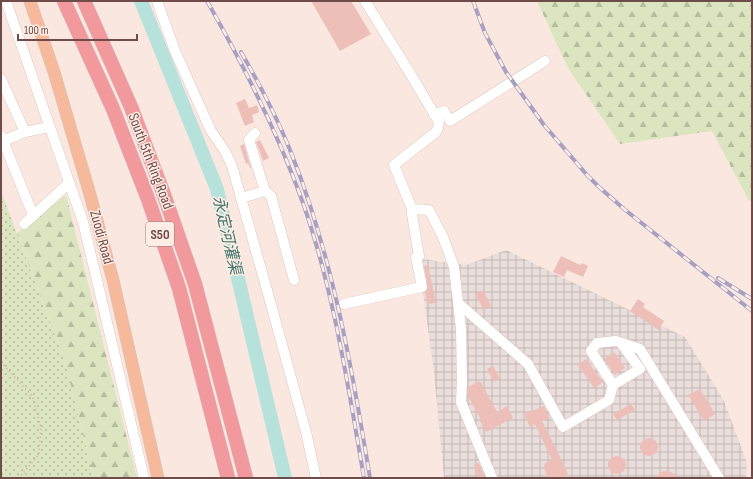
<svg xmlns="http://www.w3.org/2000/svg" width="753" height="479" viewBox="0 0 753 479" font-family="'Sofia Sans Condensed','Noto Sans SC',sans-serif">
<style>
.industrial{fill:url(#industrial-grid)}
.grass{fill:url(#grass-dots)}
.forest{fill:url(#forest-firs)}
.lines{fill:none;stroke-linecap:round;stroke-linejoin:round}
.river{stroke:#b6e2db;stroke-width:14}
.building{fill:#eebeb9}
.minor-casing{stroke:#e0c5c0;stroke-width:11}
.major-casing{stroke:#d4c9c8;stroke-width:13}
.highway-casing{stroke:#d4c9c8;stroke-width:15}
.path{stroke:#d2a29d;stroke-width:1.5;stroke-dasharray:1 3;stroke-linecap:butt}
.minor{stroke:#fff;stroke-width:10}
.major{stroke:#f6b99b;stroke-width:12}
.highway{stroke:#f2999d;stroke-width:14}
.rail-casing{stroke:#a8a0c2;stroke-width:4}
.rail{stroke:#feede5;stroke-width:2.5;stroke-dasharray:8;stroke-linecap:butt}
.labels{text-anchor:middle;stroke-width:3;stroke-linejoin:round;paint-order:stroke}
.shield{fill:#feede5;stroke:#9a7c78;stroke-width:1}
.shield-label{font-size:14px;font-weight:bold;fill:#6f4b49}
.street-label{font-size:15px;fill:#6f4b49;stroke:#feede5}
.water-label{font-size:16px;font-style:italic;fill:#3e756d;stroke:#feede5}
</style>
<defs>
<pattern id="industrial-grid" width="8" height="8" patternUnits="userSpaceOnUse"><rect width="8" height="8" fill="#e9dedb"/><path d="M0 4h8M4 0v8" fill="none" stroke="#c1b6b4"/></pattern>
<pattern id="grass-dots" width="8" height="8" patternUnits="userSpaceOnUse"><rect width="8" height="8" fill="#dbe6c0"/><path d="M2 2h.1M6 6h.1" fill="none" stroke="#b6bc9e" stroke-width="1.8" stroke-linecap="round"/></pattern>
<pattern id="forest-firs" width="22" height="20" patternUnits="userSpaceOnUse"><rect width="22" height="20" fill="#dbe6c0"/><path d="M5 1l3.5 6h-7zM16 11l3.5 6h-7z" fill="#b6bc9e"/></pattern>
</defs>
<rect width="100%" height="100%" fill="#fae8e0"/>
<polygon class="industrial" points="506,250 685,337 724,401 747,463 746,478 444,478 434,373 424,299 414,258 466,265"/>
<polygon class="grass" points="1,191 65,362 94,478 1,478"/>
<g class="forest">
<polygon points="537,1 752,1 752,201 749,201 712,131 620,144 568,68"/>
<polygon points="66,195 137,478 94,478 65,362 17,233"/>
</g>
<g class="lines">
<polyline class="river" points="141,1 217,189 285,478"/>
</g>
<g class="building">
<polygon points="311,1 351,1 371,34 340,51"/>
<polygon points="245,99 249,108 257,105 259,112 252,115 254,122 245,126 236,103"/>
<polygon points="260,140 269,158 263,161 256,142"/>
<polygon points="244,144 251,168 250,168 248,163 246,164 240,146"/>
<polygon points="561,256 580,265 582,263 588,266 583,277 567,270 564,277 553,272"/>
<polygon points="428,265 436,303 428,304 425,292 428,289 428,286 424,266"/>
<polygon points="483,290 491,306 484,310 475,294"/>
<polygon points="638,299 645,304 643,307 664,321 659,330 630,311"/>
<polygon points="614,352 625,368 615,375 604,359"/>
<polygon points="586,359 603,382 594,388 578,365"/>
<polygon points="493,366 500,379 494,382 487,369"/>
<polygon points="480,381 497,412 507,406 513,418 486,432 480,421 481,420 468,396 468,387"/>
<polygon points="700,389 715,414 704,421 688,395"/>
<polygon points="631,404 635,410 617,420 613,414"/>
<polygon points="544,406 550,418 542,421 566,469 568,476 558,478 547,478 544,464 552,460 535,424 530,427 524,414"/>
<circle cx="649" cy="447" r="9"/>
<circle cx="617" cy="465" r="9"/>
<polygon points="479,463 485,478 478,478 474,464"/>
<polygon points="666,471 669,471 681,478 655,478 661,472"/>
</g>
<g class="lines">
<defs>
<g id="minor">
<polyline points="6,1 83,222 144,478"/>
<polyline points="157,1 175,51 211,131 225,151 232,166 267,290 306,432 316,478"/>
<polyline points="365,1 408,70 439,122 438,128 436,132 394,165 412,209 429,210 443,237 454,267 461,329 462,382 461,402 492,478"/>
<polyline points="1,79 25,132 49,127"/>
<polyline points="434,114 444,111 450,121 545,61"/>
<polyline points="255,133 249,140 265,191 271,196 294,280"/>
<polyline points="1,136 33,215"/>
<polyline points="3,141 25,132"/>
<polyline points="241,198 265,191"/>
<polyline points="24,224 69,183"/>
<polyline points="458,303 528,364 563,427 609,400 613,385"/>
<polyline points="344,304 422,287 416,257 419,256 412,214 412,209"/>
<polyline points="621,343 640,369 613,385 591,351 597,343 616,341 640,349 719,478"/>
</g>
<polyline id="major" points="30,1 54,72 89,191 113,280 158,478"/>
<g id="highway">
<polyline points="64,1 113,109 148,199 179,288 228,478"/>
<polyline points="84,1 131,107 164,195 195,284 246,478"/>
</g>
</defs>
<use href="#minor" class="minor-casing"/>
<use href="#major" class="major-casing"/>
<use href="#highway" class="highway-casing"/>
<polyline class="path" points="1,362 32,396 41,428 39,454 19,478"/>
<use href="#minor" class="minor"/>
<use href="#major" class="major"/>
<use href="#highway" class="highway"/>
<defs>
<g id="rail">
<path d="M 207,1 C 244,66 278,133 303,203 C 334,292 348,386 364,478"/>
<polyline points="473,1 485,33 506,72 544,125 587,175 599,187 624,209 752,311"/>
<path d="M 241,52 C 260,85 278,119 292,155 C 333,259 352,368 370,478"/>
<polyline points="718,278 752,299"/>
</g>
</defs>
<use href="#rail" class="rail-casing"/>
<use href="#rail" class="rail"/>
</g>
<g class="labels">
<rect class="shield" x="146" y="222" width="28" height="24" rx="3"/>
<g class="shield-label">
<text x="160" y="239">S50</text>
</g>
<g class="street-label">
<text transform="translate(151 161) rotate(69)" y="5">South 5th Ring Road</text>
<text transform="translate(102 237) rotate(75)" y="5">Zuodi Road</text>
</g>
<g class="water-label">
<text transform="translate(228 235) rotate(77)" y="6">永定河灌渠</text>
</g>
</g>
<rect width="753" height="479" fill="none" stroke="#6f4b49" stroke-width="4"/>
<path d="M18 34v6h119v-6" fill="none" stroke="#6f4b49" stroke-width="2"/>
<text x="24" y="34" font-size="12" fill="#6f4b49" stroke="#feede5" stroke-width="3" paint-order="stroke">100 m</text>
</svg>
